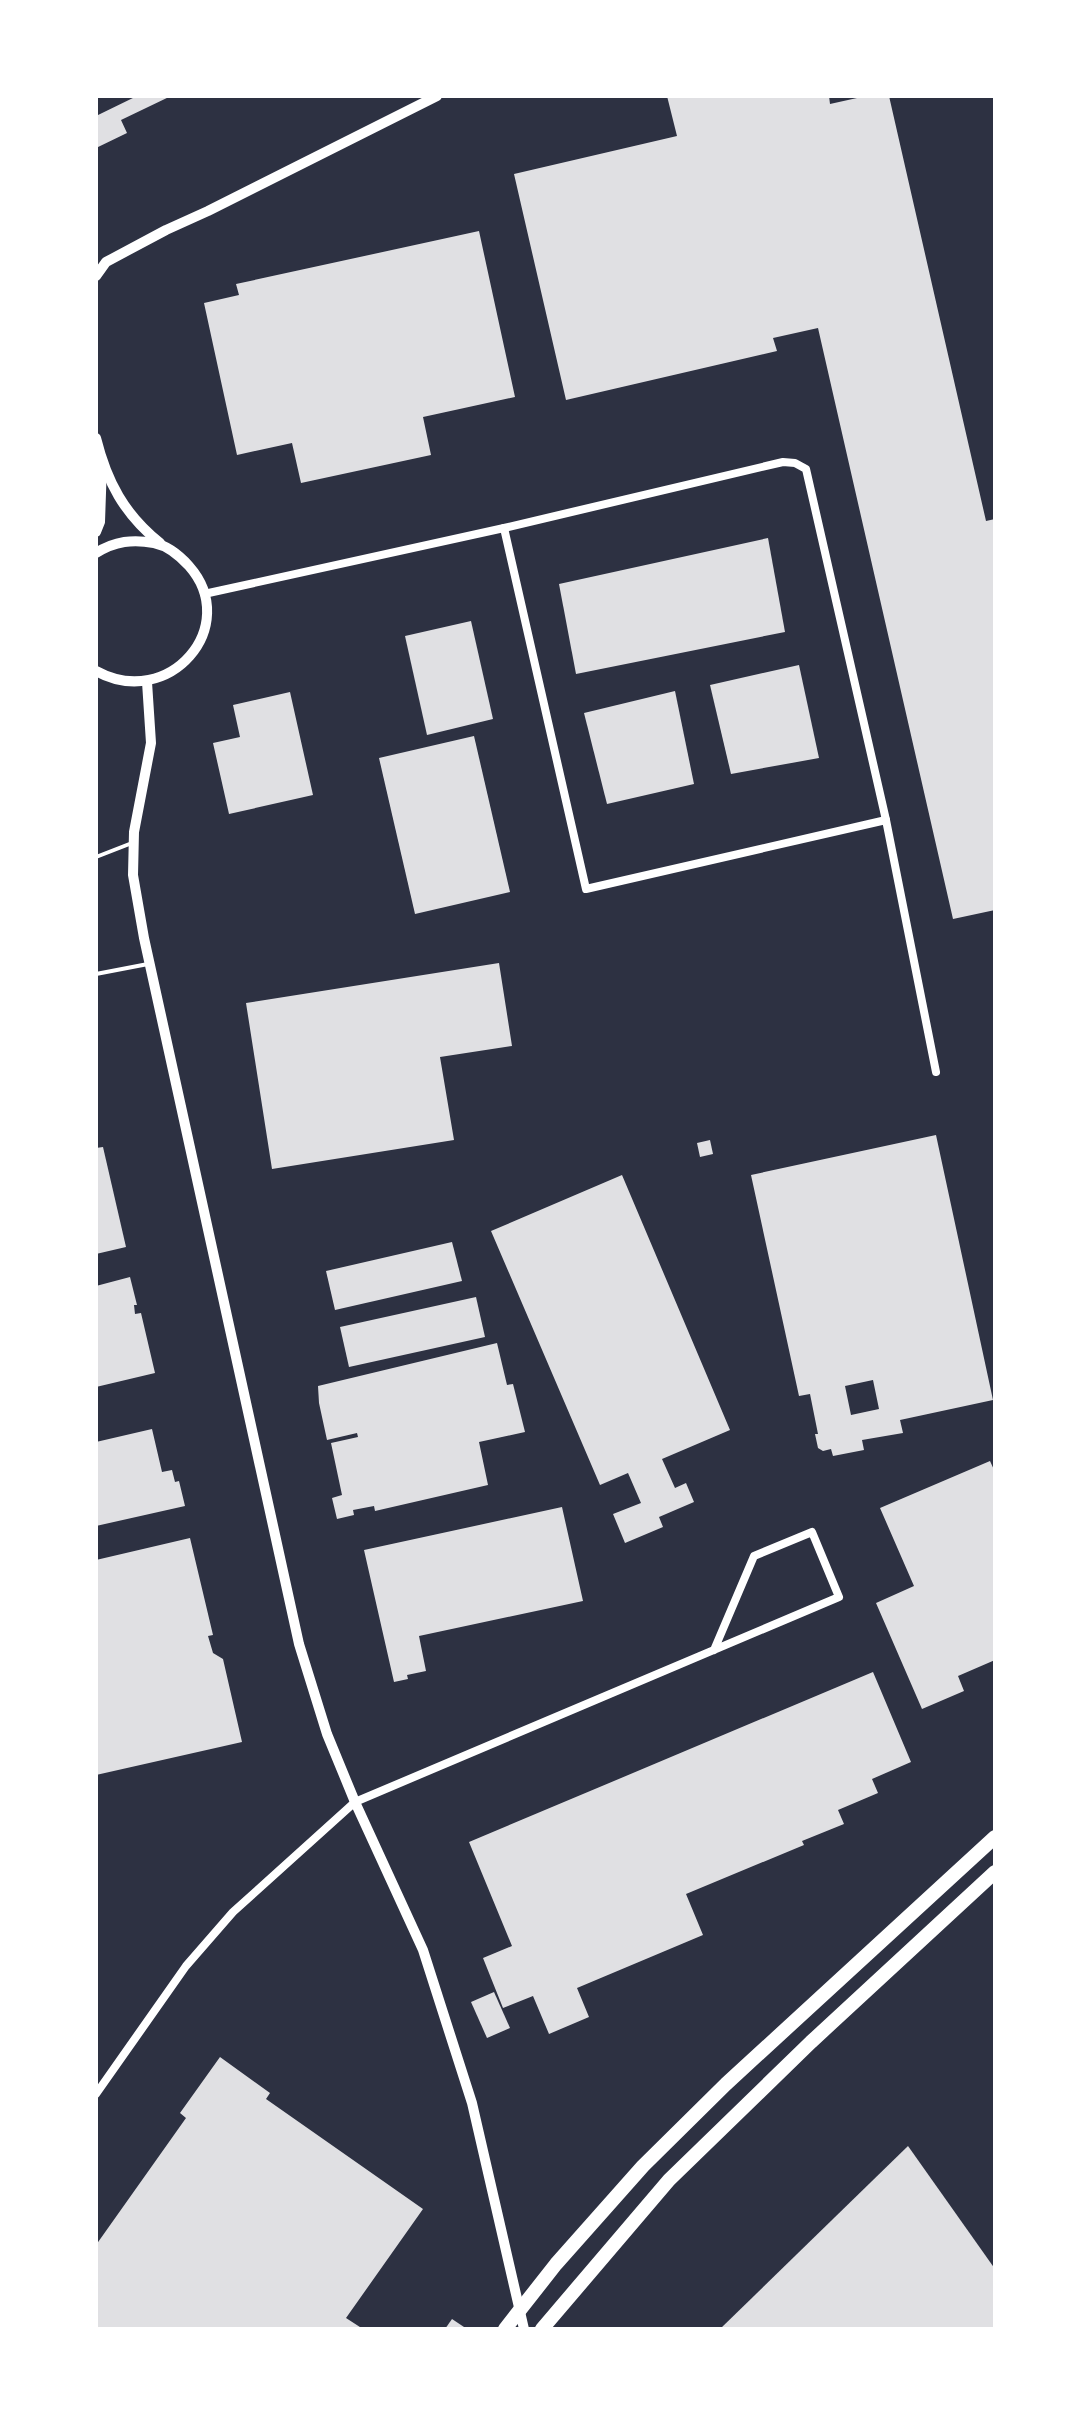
<svg xmlns="http://www.w3.org/2000/svg" width="1091" height="2425" viewBox="0 0 1091 2425" font-family="'PT Sans',sans-serif">
<style>
.building{fill:#e0e0e3;fill-rule:evenodd}
.lines{fill:none;stroke-linecap:round;stroke-linejoin:round}
.service{stroke:#fff;stroke-width:4}
.minor{stroke:#fff;stroke-width:8}
.tertiary{stroke:#fff;stroke-width:10}
.trunk{stroke:#fff;stroke-width:14}
</style>
<rect width="100%" height="100%" fill="#2d3142"/>
<g class="building">
<polygon points="137,96 171,96 121,120 127,133 96,148 96,116"/>
<polygon points="667,96 829,96 830,104 866,96 889,96 986,521 995,519 995,910 953,919 818,328 773,338 777,351 566,400 514,174 677,136"/>
<polygon points="479,231 515,397 423,417 431,455 301,483 292,443 237,455 204,303 239,295 236,284"/>
<polygon points="768,538 785,632 576,674 559,584"/>
<polygon points="471,621 493,719 427,735 405,636"/>
<polygon points="799,665 819,758 731,774 710,685"/>
<polygon points="675,691 694,784 607,804 584,713"/>
<polygon points="290,692 313,795 229,814 213,743 240,737 233,705"/>
<polygon points="474,736 510,892 415,914 379,758"/>
<polygon points="499,963 512,1046 440,1057 454,1140 272,1169 246,1003"/>
<path d="M 936,1135 L 993,1400 L 900,1420 L 903,1433 L 862,1440 L 864,1450 L 833,1456 L 831,1449 L 823,1451 L 818,1448 L 815,1434 L 818,1434 L 810,1394 L 799,1396 L 751,1175 ZM 873,1380 L 879,1409 L 851,1415 L 845,1386 Z"/>
<polygon points="710,1140 713,1154 700,1157 697,1143"/>
<polygon points="103,1147 126,1247 96,1254 96,1148"/>
<polygon points="622,1175 730,1430 662,1459 675,1488 686,1483 694,1502 659,1517 663,1527 625,1543 613,1514 641,1503 628,1473 600,1485 491,1231"/>
<polygon points="452,1242 462,1281 335,1310 326,1271"/>
<polygon points="130,1277 137,1305 134,1305 135,1314 141,1313 155,1373 96,1387 96,1286"/>
<polygon points="476,1297 485,1337 349,1367 340,1327"/>
<polygon points="497,1343 507,1385 513,1384 525,1432 479,1442 488,1485 375,1511 374,1506 353,1510 354,1515 337,1519 332,1498 342,1495 331,1443 358,1437 357,1433 327,1440 319,1403 318,1386"/>
<polygon points="152,1429 162,1472 172,1470 175,1482 179,1481 185,1506 96,1526 96,1442"/>
<polygon points="990,1461 995,1472 995,1660 958,1676 964,1691 922,1709 876,1603 914,1586 880,1508"/>
<polygon points="562,1507 583,1601 419,1636 426,1671 407,1675 408,1679 394,1682 364,1550"/>
<polygon points="190,1538 213,1635 208,1636 213,1653 223,1659 242,1742 96,1775 96,1560"/>
<polygon points="873,1672 911,1762 872,1779 878,1793 838,1810 844,1824 802,1841 804,1845 686,1894 703,1935 577,1988 589,2017 549,2034 533,1996 503,2008 483,1958 512,1946 469,1842"/>
<polygon points="494,1992 510,2028 487,2038 471,2002"/>
<polygon points="220,2057 270,2093 266,2099 423,2209 346,2318 363,2329 96,2329 96,2245 186,2118 180,2113"/>
<polygon points="908,2146 995,2269 995,2329 720,2329"/>
<polygon points="452,2319 467,2329 445,2329"/>
</g>
<g class="lines">
<g class="service">
<polyline points="978,96 980,96"/>
<polyline points="96,857 132,843"/>
<polyline points="96,974 148,964"/>
</g>
<g class="minor">
<polyline points="504,528 586,889 886,820"/>
<polyline points="204,594 504,528 783,462 795,463 806,469 886,820 936,1072"/>
<polyline points="96,2094 186,1966 233,1912 355,1802 839,1597 812,1532 754,1556 714,1650"/>
</g>
<g class="tertiary">
<polyline points="96,276 106,262 166,230 208,211 437,96"/>
<path d="M 96,438 C 107,482 124,514 160,543"/>
<polyline points="96,532 100,522 102,464"/>
<path d="M 96,553 C 115,541 133,539 154,543 C 169,546 180,556 189,566 C 242,626 169,711 96,671"/>
<polyline points="147,682 151,743 134,832 133,875 144,938 299,1644 327,1734 355,1802 423,1950 472,2103 524,2329"/>
</g>
<g class="trunk">
<polyline points="505,2329 556,2264 643,2166 726,2084 995,1837"/>
<polyline points="542,2329 669,2180 811,2042 995,1872"/>
</g>
</g>
<rect width="1091" height="2425" fill="none" stroke="#ffffff" stroke-width="196"/>
</svg>
